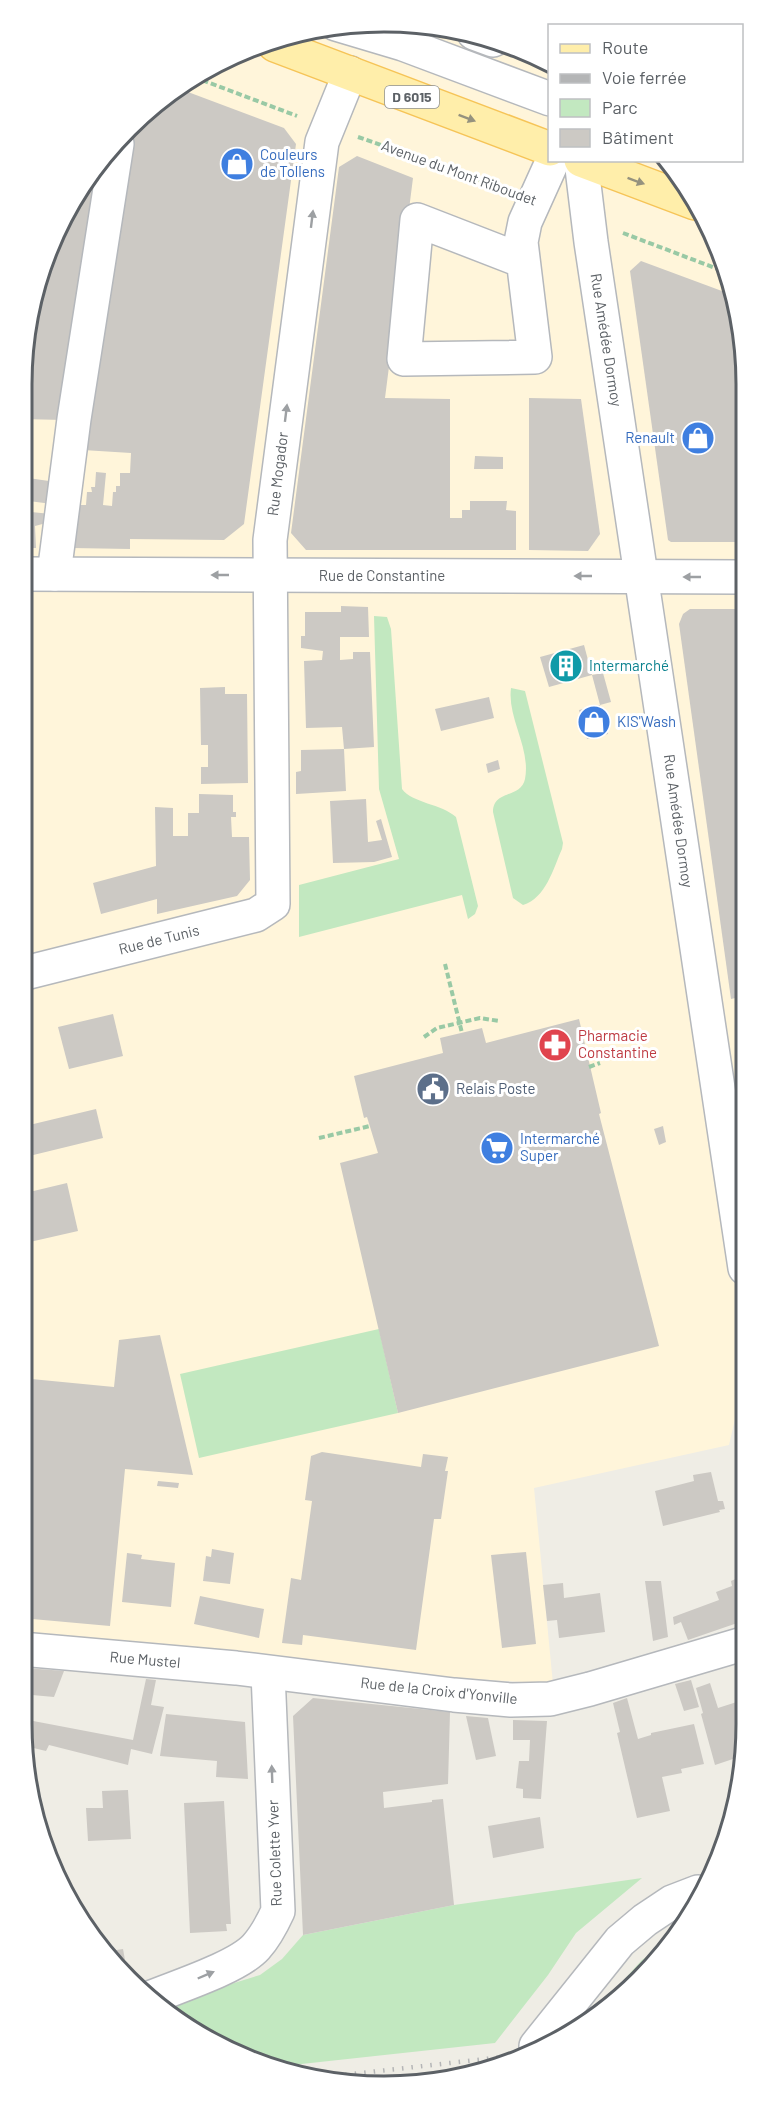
<svg xmlns="http://www.w3.org/2000/svg" width="767" height="2108" viewBox="0 0 767 2108" font-family="Barlow,sans-serif">
<style>
.commercial{fill:#fff5da}
.green{fill:#c2e8c0}
.building{fill:#ccc9c4}
.lines{fill:none;stroke-linecap:round;stroke-linejoin:round}
.minor-casing{stroke:#b5b8bc;stroke-width:36}
.major-casing{stroke:#f6c457;stroke-width:36}
.path{stroke:#99c9a5;stroke-width:4;stroke-dasharray:6 3;stroke-linecap:butt}
.minor{stroke:#fff;stroke-width:33}
.major{stroke:#fea;stroke-width:33}
.rail{stroke:#b4b5b6;stroke-width:4.5;stroke-dasharray:1.5 8;stroke-linecap:butt}
.oneway{fill:#95927e}
.oneway2{fill:#9da0a3}
.labels{text-anchor:middle;stroke-width:6;stroke-linejoin:round;paint-order:stroke}
.shield{fill:#fff;stroke:#8d9094;stroke-width:1.5}
.shield-label{font-size:14px;font-weight:bold;fill:#5c6166}
.shop-label{font-size:15px;fill:#366cbe;stroke:#fff;text-anchor:start}
.street-label{font-size:15px;fill:#5c6166;stroke:#fff}
.culture-label{font-size:15px;fill:#0d838f;stroke:#fff;text-anchor:start}
.health-label{font-size:15px;fill:#be3a42;stroke:#fff;text-anchor:start}
.service-label{font-size:15px;fill:#4e5e75;stroke:#fff;text-anchor:start}
.rim{fill:none;stroke:#5c6166;stroke-width:3}
</style>
<rect width="100%" height="100%" fill="#efede5"/>
<polygon class="commercial" points="337,24 474,33 549,66 550,160 667,161 709,223 743,336 745,1376 729,1445 534,1488 553,1684 21,1649 21,384 33,289 96,163 203,69"/>
<g class="green">
<path d="M 374,616 L 387,617 L 391,629 L 402,789 C 412,803 442,804 456,817 L 478,906 L 475,914 L 468,919 L 462,895 L 299,937 L 299,885 L 399,859 L 379,789 Z"/>
<path d="M 511,688 L 525,691 L 563,843 L 562,849 C 553,869 546,898 523,905 L 513,898 L 493,812 C 493,789 521,799 525,779 C 531,748 507,718 511,688 Z"/>
<polygon points="379,1329 398,1413 199,1458 180,1374"/>
<polygon points="642,1878 576,1933 548,1975 495,2043 283,2066 203,2039 166,2008 218,1988 260,1975 282,1959 303,1935 454,1905"/>
<polygon points="676,1936 671,1945 585,2026 580,2028 642,1960"/>
</g>
<g class="building">
<polygon points="180,89 284,128 296,144 244,524 224,540 130,539 130,549 72,548 76,505 86,505 87,492 92,492 91,487 95,487 96,472 106,473 103,505 112,506 113,492 116,492 116,486 120,486 120,473 130,473 131,453 83,450 130,133"/>
<polygon points="357,156 413,178 385,398 450,399 450,518 462,518 462,510 470,510 470,501 507,501 506,510 516,511 516,550 306,550 291,533 339,167"/>
<polygon points="101,158 64,420 21,419 21,384 33,289 96,163"/>
<polygon points="641,261 730,294 743,336 743,542 671,542 668,540 630,271"/>
<polygon points="529,398 581,399 600,534 588,551 529,550"/>
<polygon points="475,456 503,457 503,469 474,469"/>
<polygon points="21,477 56,482 52,504 21,500"/>
<polygon points="21,511 51,514 50,522 35,526 36,548 21,548"/>
<polygon points="341,606 368,607 369,637 340,637 340,660 353,659 353,652 370,652 374,747 344,749 342,727 306,728 304,661 322,660 323,651 301,648 301,636 305,636 305,612 341,612"/>
<polygon points="690,609 741,609 744,628 744,996 731,999 679,624 683,614"/>
<polygon points="21,628 30,628 27,647 21,647"/>
<polygon points="584,645 592,675 549,687 540,657"/>
<polygon points="603,673 611,702 600,705 592,675"/>
<polygon points="225,687 225,694 247,694 248,783 201,784 201,767 208,767 208,745 201,745 200,688"/>
<polygon points="489,697 494,718 441,731 435,709"/>
<polygon points="600,705 608,734 587,739 579,710"/>
<polygon points="344,749 346,791 296,794 296,772 301,771 301,750"/>
<polygon points="498,760 500,769 488,773 486,764"/>
<polygon points="199,794 233,795 233,812 236,812 236,817 231,817 232,837 249,837 250,880 237,896 157,914 157,899 101,914 93,883 156,866 155,807 173,808 173,836 188,836 188,813 199,813"/>
<polygon points="366,799 368,842 382,840 376,821 381,819 392,857 374,862 333,863 330,801"/>
<polygon points="113,1014 123,1056 69,1069 58,1027"/>
<polygon points="579,1019 601,1113 599,1114 659,1346 398,1413 340,1163 378,1153 367,1117 364,1118 354,1076 443,1053 440,1038 482,1028 486,1043"/>
<polygon points="21,1096 25,1109 21,1110"/>
<polygon points="96,1109 103,1138 21,1158 21,1127"/>
<polygon points="663,1126 666,1142 659,1145 654,1129"/>
<polygon points="67,1183 78,1231 21,1244 21,1194"/>
<polygon points="160,1335 193,1475 125,1469 110,1626 21,1618 21,1494 25,1460 21,1459 21,1378 114,1387 119,1340"/>
<polygon points="322,1452 421,1467 423,1454 448,1457 445,1471 448,1471 441,1519 434,1519 416,1650 303,1635 302,1645 282,1643 291,1578 301,1580 312,1501 305,1500 311,1456"/>
<polygon points="711,1472 718,1501 723,1501 725,1509 719,1510 720,1512 663,1526 655,1491 694,1481 693,1475"/>
<polygon points="158,1481 179,1483 178,1488 157,1486"/>
<polygon points="212,1549 234,1553 230,1584 203,1581 206,1556 211,1557"/>
<polygon points="526,1552 536,1644 502,1648 491,1555"/>
<polygon points="127,1553 142,1555 141,1559 175,1563 171,1607 122,1602"/>
<polygon points="740,1577 746,1598 746,1620 688,1640 681,1622 674,1625 673,1617 719,1600 716,1592 732,1586 731,1581"/>
<polygon points="645,1581 661,1581 668,1637 653,1641"/>
<polygon points="563,1583 564,1598 600,1593 605,1632 559,1638 557,1620 547,1621 543,1585"/>
<polygon points="200,1596 264,1609 259,1638 194,1624"/>
<polygon points="26,1668 64,1671 54,1697 21,1694"/>
<polygon points="146,1679 156,1680 151,1705 164,1707 152,1754 131,1749 128,1765 49,1745 46,1751 25,1746 23,1739 28,1720 133,1740"/>
<polygon points="691,1680 699,1707 684,1711 675,1684"/>
<polygon points="710,1683 718,1708 746,1699 746,1725 743,1751 738,1752 739,1757 715,1765 701,1714 703,1713 696,1688"/>
<polygon points="313,1698 450,1712 448,1784 383,1792 384,1808 432,1802 432,1800 443,1799 454,1905 303,1935 293,1716"/>
<polygon points="627,1698 638,1739 651,1735 651,1733 694,1724 704,1764 681,1769 682,1773 662,1777 670,1811 637,1818 617,1733 620,1732 613,1703"/>
<polygon points="166,1714 245,1722 248,1779 216,1777 217,1761 160,1756"/>
<polygon points="466,1716 488,1718 496,1756 476,1760"/>
<polygon points="513,1720 547,1721 541,1799 523,1798 523,1789 516,1788 519,1761 529,1761 530,1740 513,1740"/>
<polygon points="128,1790 131,1839 88,1841 86,1808 103,1808 102,1791"/>
<polygon points="224,1801 231,1924 226,1924 227,1931 190,1933 184,1803"/>
<polygon points="540,1817 544,1848 493,1858 488,1826"/>
<polygon points="123,1949 128,1977 111,1963 104,1952"/>
</g>
<g class="lines">
<defs>
<g id="minor">
<polyline points="336,24 403,44 550,99"/>
<polyline points="474,33 493,40"/>
<polyline points="581,160 591,242 745,1268"/>
<polyline points="523,261 417,220 404,359 535,357 521,242 525,222 553,160"/>
<polyline points="21,574 743,577"/>
<polyline points="54,574 74,419 117,144"/>
<polyline points="21,974 256,915 273,904 270,540 322,142 350,73"/>
<polyline points="21,1649 236,1668 454,1695 511,1700 550,1699 590,1689 746,1643"/>
<path d="M 152,1997 C 179,1986 238,1967 256,1947 C 266,1936 272,1924 278,1911 L 268,1673"/>
<polyline points="536,2046 620,1941 645,1920 672,1902 698,1892"/>
</g>
<g id="major">
<polyline points="275,45 550,149"/>
<polyline points="581,160 695,203"/>
</g>
</defs>
<use href="#minor" class="minor-casing"/>
<use href="#major" class="major-casing"/>
<g class="path">
<polyline points="194,77 297,116"/>
<polyline points="358,137 504,188"/>
<polyline points="623,233 723,271"/>
<polyline points="445,964 462,1033"/>
<polyline points="424,1037 437,1028 480,1018 499,1021"/>
<polyline points="589,1067 600,1063"/>
<polyline points="319,1138 370,1126"/>
</g>
<use href="#minor" class="minor"/>
<use href="#major" class="major"/>
<polyline class="rail" points="317,2078 512,2056"/>
</g>
<defs><path id="oneway-solid" d="M-6-.8H1V-3.2L6.5 0L1 3.2V.8H-6Z" transform="scale(1.5)"/></defs>
<g class="oneway">
<use href="#oneway-solid" transform="translate(467 118) rotate(21)"/>
<use href="#oneway-solid" transform="translate(636 181) rotate(20)"/>
</g>
<g class="oneway2">
<use href="#oneway-solid" transform="translate(312 219) rotate(-83)"/>
<use href="#oneway-solid" transform="translate(286 413) rotate(-83)"/>
<use href="#oneway-solid" transform="translate(220 575) rotate(-180)"/>
<use href="#oneway-solid" transform="translate(583 576) rotate(-180)"/>
<use href="#oneway-solid" transform="translate(692 577) rotate(-180)"/>
<use href="#oneway-solid" transform="translate(272 1774) rotate(-92)"/>
<use href="#oneway-solid" transform="translate(206 1975) rotate(-23)"/>
</g>
<defs>
<symbol id="shop-disc" viewBox="-11 -11 22 22"><circle r="9.5" fill="#3f7fe0" stroke="#fff"/><path d="M-5-2.5h2.3a2.7 3.5 0 0 1 5.4 0H5L5.5 6h-11ZM-1.5-2.5h3a1.5 2.3 0 0 0-3 0Z" fill="#fff"/></symbol>
<symbol id="building-disc" viewBox="-11 -11 22 22"><circle r="9.5" fill="#0f9aa8" stroke="#fff"/><path d="M-4-6H4V6H1V3H-1V6H-4ZM-2.5-4.3h1.7v1.8h-1.7ZM.8-4.3h1.7v1.8H.8ZM-2.5-1h1.7V.8h-1.7ZM.8-1h1.7V.8H.8Z" fill="#fff"/></symbol>
<symbol id="pharmacy-disc" viewBox="-11 -11 22 22"><circle r="9.5" fill="#e0444e" stroke="#fff"/><path d="M-2-6h4v4h4v4h-4v4h-4v-4h-4v-4h4Z" fill="#fff"/></symbol>
<symbol id="civic-disc" viewBox="-11 -11 22 22"><circle r="9.5" fill="#5c6f8a" stroke="#fff"/><path d="M-.6-6.5H3V-4.5H.6V-3L4-1V1h2V6H-6V1h2V-1L-.6-3ZM-1.2 2.5V6h2.4V2.5Z" fill="#fff"/></symbol>
<symbol id="supermarket-disc" viewBox="-11 -11 22 22"><circle r="9.5" fill="#3f7fe0" stroke="#fff"/><path d="M-6-5.5h2.5l.6 2H6L4.5 2H-2.5L-4.4-4H-6ZM-1.5 3.2a1.3 1.3 0 1 0 .1 0ZM3 3.2a1.3 1.3 0 1 0 .1 0Z" fill="#fff"/></symbol>
</defs>
<g fill-rule="evenodd">
<use href="#shop-disc" x="218" y="145" width="38" height="38"/>
<use href="#shop-disc" x="679" y="419" width="38" height="38"/>
<use href="#building-disc" x="547" y="647" width="38" height="38"/>
<use href="#shop-disc" x="575" y="703" width="38" height="38"/>
<use href="#pharmacy-disc" x="536" y="1026" width="38" height="38"/>
<use href="#civic-disc" x="414" y="1070" width="38" height="38"/>
<use href="#supermarket-disc" x="478" y="1129" width="38" height="38"/>
</g>
<g class="labels">
<rect class="shield" x="385" y="86" width="54" height="22" rx="4.5"/>
<g class="shield-label">
<text x="412" y="102">D 6015</text>
</g>
<g class="shop-label">
<text x="260" y="160">Couleurs<tspan x="260" dy="17">de Tollens</tspan></text>
<text x="675" y="443" text-anchor="end">Renault</text>
<text x="617" y="727">KIS'Wash</text>
<text x="520" y="1144">Intermarché<tspan x="520" dy="17">Super</tspan></text>
</g>
<g class="street-label">
<text transform="translate(459 173) rotate(20)" y="5">Avenue du Mont Riboudet</text>
<text transform="translate(606 340) rotate(81)" y="5">Rue Amédée Dormoy</text>
<text transform="translate(278 474) rotate(-83)" y="5">Rue Mogador</text>
<text x="382" y="581">Rue de Constantine</text>
<text transform="translate(678 821) rotate(82)" y="5">Rue Amédée Dormoy</text>
<text transform="translate(159 940) rotate(-14)" y="5">Rue de Tunis</text>
<text transform="translate(145 1660) rotate(5)" y="5">Rue Mustel</text>
<text transform="translate(439 1691) rotate(6)" y="5">Rue de la Croix d'Yonville</text>
<text transform="translate(275 1853) rotate(-92)" y="5">Rue Colette Yver</text>
</g>
<g class="culture-label">
<text x="589" y="671">Intermarché</text>
</g>
<g class="health-label">
<text x="578" y="1041">Pharmacie<tspan x="578" dy="17">Constantine</tspan></text>
</g>
<g class="service-label">
<text x="456" y="1094">Relais Poste</text>
</g>
</g>
<path d="M0 0H767V2108H0ZM384 32H384A352 352 0 0 1 736 384V1724A352 352 0 0 1 384 2076H384A352 352 0 0 1 32 1724V384A352 352 0 0 1 384 32Z" fill="#fff" fill-rule="evenodd"/>
<path class="rim" d="M384 32H384A352 352 0 0 1 736 384V1724A352 352 0 0 1 384 2076H384A352 352 0 0 1 32 1724V384A352 352 0 0 1 384 32Z"/>
<rect x="548" y="24" width="195" height="138" fill="#ffffff" stroke="#bec0c2" stroke-width="1.5"/>
<rect x="560" y="44" width="30" height="9" fill="#ffeeaa" stroke="#bec0c2" stroke-width="1.5"/>
<text x="602" y="54" font-size="18" fill="#5c6166">Route</text>
<rect x="560" y="74" width="30" height="9" fill="#b4b5b6" stroke="#bec0c2" stroke-width="1.5"/>
<text x="602" y="84" font-size="18" fill="#5c6166">Voie ferrée</text>
<rect x="560" y="99" width="30" height="18" fill="#c2e8c0" stroke="#bec0c2" stroke-width="1.5"/>
<text x="602" y="114" font-size="18" fill="#5c6166">Parc</text>
<rect x="560" y="129" width="30" height="18" fill="#ccc9c4" stroke="#bec0c2" stroke-width="1.5"/>
<text x="602" y="144" font-size="18" fill="#5c6166">Bâtiment</text>
</svg>
